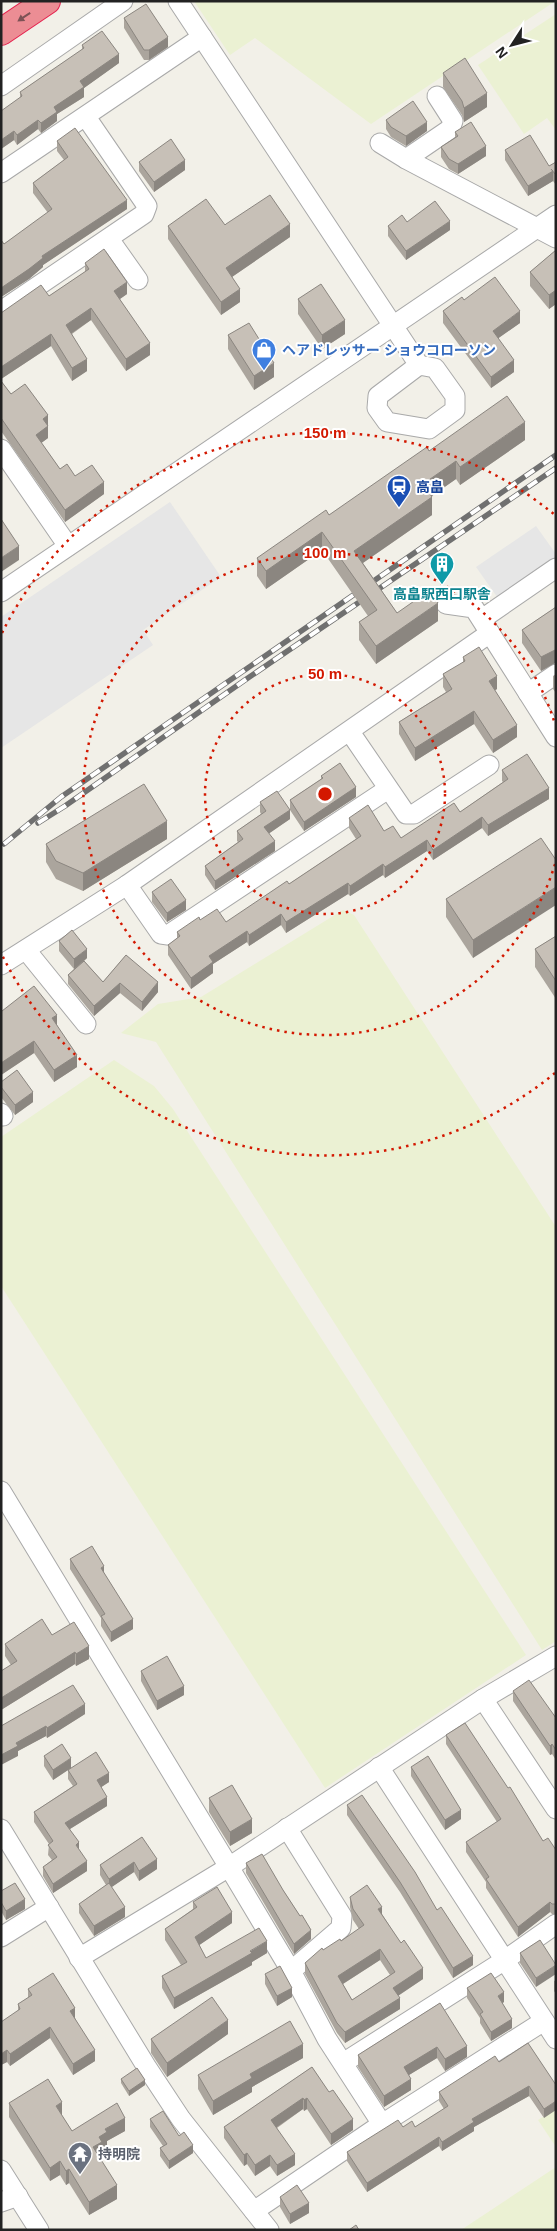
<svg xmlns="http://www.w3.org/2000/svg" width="557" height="2231" viewBox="0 0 557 2231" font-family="Helvetica,'Noto Sans JP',sans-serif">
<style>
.farmland{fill:#ebf1d3}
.parking{fill:#e6e6e6}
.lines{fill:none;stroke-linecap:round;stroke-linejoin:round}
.minor-casing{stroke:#a9a9a9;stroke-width:21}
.highway-casing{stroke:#e5204d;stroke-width:28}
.minor{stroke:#fff;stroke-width:19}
.highway{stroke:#ec8d94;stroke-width:26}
.rail-casing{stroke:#707070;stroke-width:5.5}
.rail{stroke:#fff;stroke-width:4;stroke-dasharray:11;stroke-linecap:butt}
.wall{fill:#aba59d;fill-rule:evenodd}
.shaded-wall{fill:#8b8680}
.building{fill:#c7c0b7;stroke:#8b8680;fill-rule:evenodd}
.oneway{fill:#7d5255}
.ring{fill:none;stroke:#d31800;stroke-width:2.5;stroke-dasharray:2.5 5}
.labels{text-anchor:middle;stroke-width:4;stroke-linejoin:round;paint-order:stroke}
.shop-label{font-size:14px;font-weight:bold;fill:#366cbe;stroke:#fff;text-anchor:start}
.transit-label{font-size:14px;font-weight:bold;fill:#164399;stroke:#fff;text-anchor:start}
.culture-label{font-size:14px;font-weight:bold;fill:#0d838f;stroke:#fff}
.worship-label{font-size:14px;font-weight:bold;fill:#5b616d;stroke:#fff;text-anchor:start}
.centre{fill:#d31800;stroke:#fff;stroke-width:2.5}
.ring-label{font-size:15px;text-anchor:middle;font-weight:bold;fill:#d31800;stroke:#fff;stroke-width:4;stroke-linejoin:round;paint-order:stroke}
</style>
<rect width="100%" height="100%" fill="#f2f0e8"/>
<g class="farmland">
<polygon points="194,1 553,1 554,2 371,124 255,38 230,55"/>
<polygon points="556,14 556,130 547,118 524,134 478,65"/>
<polygon points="343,910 354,915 556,1227 556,1641 542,1650 156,1042 121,1033 158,1004 201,997"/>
<polygon points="114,1060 154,1086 173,1109 526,1655 325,1788 1,1286 1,1137"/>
<polygon points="556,2109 556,2147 538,2120"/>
<polygon points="556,2167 556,2230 461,2230"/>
</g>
<g class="parking">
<polygon points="170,502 221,577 143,630 153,645 1,748 1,617"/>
<polygon points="536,526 556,554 556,563 500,601 476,567"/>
</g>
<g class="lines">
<defs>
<g id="minor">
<polyline points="178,1 419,365 435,368 455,396 455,410 429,429 387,422 377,408 378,396 419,365"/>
<polyline points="1,86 123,1"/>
<polyline points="380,143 406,159 556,238"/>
<polyline points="406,159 450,129 453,121 437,96"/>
<polyline points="1,173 202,37"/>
<polyline points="109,239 138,280"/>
<polyline points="1,311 144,214 147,206 86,117"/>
<polyline points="1,449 68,546"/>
<polyline points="1,592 556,215"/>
<polyline points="446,604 474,608 556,737"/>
<polyline points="482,619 556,568"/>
<polyline points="528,693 556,674"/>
<polyline points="350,732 406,814 414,814 489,765"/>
<polyline points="127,885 161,934 168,935 388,789"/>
<polyline points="26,950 86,1024"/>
<polyline points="1,965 127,885 490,633"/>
<polyline points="1,1113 3,1116"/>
<polyline points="1,1491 229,1867 291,1971 327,2039 382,2124 254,2211"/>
<polyline points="483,1699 556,1809"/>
<polyline points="379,1767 556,2039"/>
<polyline points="287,1828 342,1916 341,1928 291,1971"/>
<polyline points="1,1829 146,2066 181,2119 269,2230"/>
<polyline points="1,1937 49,1907"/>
<polyline points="79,1958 229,1867 483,1699 556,1656"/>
<polyline points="343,2063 505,1960 556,1924"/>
<polyline points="382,2124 544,2021"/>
<polyline points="1,2170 39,2230"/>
<polyline points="1,2202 18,2196"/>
</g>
<polyline id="highway" points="1,32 47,1"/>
</defs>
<use href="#minor" class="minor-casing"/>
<use href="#highway" class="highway-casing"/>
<use href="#minor" class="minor"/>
<use href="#highway" class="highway"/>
<defs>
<g id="rail">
<polyline points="38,823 65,806 245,680 556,468"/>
<polyline points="4,844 61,797 556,455"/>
</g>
</defs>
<use href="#rail" class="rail-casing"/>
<use href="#rail" class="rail"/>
</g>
<g class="wall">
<polygon points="124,18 168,47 149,60 144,60 124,28"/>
<polygon points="82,45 119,63 84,88 84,97 57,114 57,121 41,133 38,129 17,145 14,140 1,149 20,98 20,92 82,50"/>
<polygon points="443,73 487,107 464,122 462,115 443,87"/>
<polygon points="386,120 427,131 406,146 391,137 386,129"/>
<polygon points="455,132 486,156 458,174 449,169 441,157 441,147 455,138"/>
<polygon points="57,141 127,209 43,265 43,267 29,279 1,297 1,240 4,244 48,213 33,193 33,183 64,160 57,151"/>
<polygon points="505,150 549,166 556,162 556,185 553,181 528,196 505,160"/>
<polygon points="139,162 185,170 154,192 139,171"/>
<polygon points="407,222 450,230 406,260 388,236 388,226"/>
<polygon points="225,225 290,237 232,277 240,302 221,315 168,239 168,226"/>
<polygon points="556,250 556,304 549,309 530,286 530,272"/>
<polygon points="85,263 127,294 120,299 150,355 126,371 91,320 72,334 87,371 72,381 51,346 1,379 1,313 49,296 85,272"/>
<polygon points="298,299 345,334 322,349 298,314"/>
<polygon points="464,300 520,323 498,338 514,372 491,388 443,323 443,311"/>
<polygon points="228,335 274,377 254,390 228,349"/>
<polygon points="1,381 11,394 48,415 48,438 41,443 60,469 75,476 104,494 65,522 1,431"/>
<polygon points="525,440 460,485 456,479 432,496 432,515 363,563 397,613 438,621 376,664 359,640 359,622 368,616 322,550 266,589 257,576 257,558 329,515 429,451"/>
<polygon points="556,607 556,663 555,663 541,671 522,643 522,630"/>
<polygon points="463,657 497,689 495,690 517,737 493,753 474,724 415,761 399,734 399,722 446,692 443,687 443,674 463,663"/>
<polygon points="556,674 556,693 553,689 553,676"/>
<polygon points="502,770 549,799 488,836 482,828 433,860 427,851 385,878 383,875 350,896 348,894 286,933 281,925 249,946 247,942 213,964 213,973 191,989 168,955 168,945 177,938 177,932 200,920 226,922 289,884 356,839 349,828 349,818 401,838 460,812 503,782 502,781"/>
<polygon points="321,776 356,797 304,831 290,810 290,819 269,833 275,851 215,890 205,875 205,866 238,842 237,841 237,831 261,814 260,812 260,802 290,809 290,800 321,779"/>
<polygon points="167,839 83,891 56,879 46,862 46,844"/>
<polygon points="556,860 473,958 446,917 446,899"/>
<polygon points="152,892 186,910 167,922 152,902"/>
<polygon points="556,936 556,999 535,967 535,949"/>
<polygon points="59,941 87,958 84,961 103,982 126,955 158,992 142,1011 120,993 94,1016 68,984 68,975 74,969 59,951"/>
<polygon points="1,1010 2,1011 57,1025 77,1067 54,1082 34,1053 1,1075"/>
<polygon points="1,1082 33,1102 15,1115 1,1097"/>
<polygon points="70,1559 104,1573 133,1629 111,1642 101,1626 101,1618 70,1569"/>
<polygon points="52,1635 89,1659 76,1666 75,1664 1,1710 1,1671 11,1665 5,1656 5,1644"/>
<polygon points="141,1671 184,1695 157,1710 141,1681"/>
<polygon points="513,1691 556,1718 556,1760 552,1754 550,1755 513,1701"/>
<polygon points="85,1714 47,1738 46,1736 18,1751 18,1756 1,1726"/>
<polygon points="446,1735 543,1841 556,1850 556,1914 552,1914 550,1912 518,1937 486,1888 486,1882 466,1852 466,1842 497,1822 446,1744"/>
<polygon points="44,1756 71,1768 109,1782 101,1787 107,1806 70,1829 79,1850 87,1871 53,1893 43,1876 43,1867 52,1860 48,1855 49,1844 34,1822 34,1812 73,1786 68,1779 68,1770 53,1780 44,1766"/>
<polygon points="411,1767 461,1819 445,1830 411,1776"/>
<polygon points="209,1798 252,1833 230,1846 209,1812"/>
<polygon points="347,1805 437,1910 473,1965 453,1978 400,1892 347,1815"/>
<polygon points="142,1837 157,1869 139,1881 134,1872 111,1887 125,1917 94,1936 79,1913 79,1904 106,1885 100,1875 100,1865"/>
<polygon points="246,1863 283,1890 300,1916 311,1939 294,1954 246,1873"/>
<polygon points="1,1891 25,1909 6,1920 1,1911"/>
<path d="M 350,1897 L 382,1914 L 423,1979 L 398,1996 L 400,2009 L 345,2043 L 337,2033 L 305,1974 L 305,1963 L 323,1950 L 341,1941 L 359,1929 L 353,1920 L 350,1907 ZM 380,1960 L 390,1975 L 352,2000 L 343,1984 Z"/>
<polygon points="193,1902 232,1923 199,1945 206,1958 267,1953 252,1962 252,1965 174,2009 162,1988 162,1976 181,1965 165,1940 165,1929 193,1909"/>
<polygon points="540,1940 536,1987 520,1963 520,1953"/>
<polygon points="265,1974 292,1997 277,2006 265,1984"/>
<polygon points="556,1980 556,1994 554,1991 554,1981"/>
<polygon points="467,1988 504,2002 502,2003 512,2028 491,2041 480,2023 480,2018 467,1998"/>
<polygon points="28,1989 75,2018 95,2061 73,2075 50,2038 10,2066 7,2062 1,2065 1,2022 18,2011 18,2004 28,1998"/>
<polygon points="440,2003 467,2057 445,2071 437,2058 409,2075 411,2090 384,2107 358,2067 358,2055"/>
<polygon points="228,2034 167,2077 151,2053 151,2039"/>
<polygon points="303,2058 252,2087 252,2092 213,2115 198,2089 198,2075"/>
<polygon points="499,2062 556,2085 544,2118 529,2096 474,2127 474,2131 442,2151 439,2146 367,2192 347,2161 347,2152 403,2127 415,2127 444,2109 439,2101 439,2092"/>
<polygon points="312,2067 353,2130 331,2145 307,2109 304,2111 303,2109 277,2128 295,2165 277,2176 270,2166 255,2176 247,2164 244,2166 224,2138 224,2127"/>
<polygon points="121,2079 145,2085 129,2096 121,2083"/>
<polygon points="9,2103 62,2116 72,2131 125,2131 107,2141 107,2146 102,2149 102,2156 100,2157 117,2199 89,2215 69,2183 66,2185 60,2175 50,2181 9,2117"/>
<polygon points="150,2119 193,2153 169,2169 160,2156 160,2148 163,2146 150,2127"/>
<polygon points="280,2197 309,2213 290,2224 280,2207"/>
</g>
<g class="shaded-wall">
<polygon points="168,37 168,47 149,60 149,50"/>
<polygon points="119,54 119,63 84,88 84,97 57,114 57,121 41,133 41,123 54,107 80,81"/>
<polygon points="487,93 487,107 464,122 464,108"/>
<polygon points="38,120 38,129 17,145 17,135"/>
<polygon points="427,122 427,131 406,146 406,136"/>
<polygon points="14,131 14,140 1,149 1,140"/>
<polygon points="486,146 486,156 458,174 458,164"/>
<polygon points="185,160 185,170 154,192 154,182"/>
<polygon points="553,171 553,181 528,196 528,186"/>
<polygon points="127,200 127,209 43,265 43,267 29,279 1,297 1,288 42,256"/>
<polygon points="450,221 450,230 406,260 406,251"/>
<polygon points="290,224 290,237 226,281 226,268"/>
<polygon points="127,282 127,294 114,303 114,291"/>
<polygon points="240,289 240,302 221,315 221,302"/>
<polygon points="556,290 556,304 549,309 549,295"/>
<polygon points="91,308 91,320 66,337 66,325"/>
<polygon points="520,311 520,323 493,342 493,331"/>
<polygon points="345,320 345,334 322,349 322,335"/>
<polygon points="51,334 51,346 1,379 1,367"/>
<polygon points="150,343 150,355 126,371 126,359"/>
<polygon points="87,359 87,371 72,381 72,368"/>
<polygon points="514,360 514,372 491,388 491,377"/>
<polygon points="274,363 274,377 254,390 254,376"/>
<polygon points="48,415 48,438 36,447 36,435 43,419"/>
<polygon points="525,422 525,440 460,485 460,467"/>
<polygon points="456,461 456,479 423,502 423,484"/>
<polygon points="104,482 104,494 65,522 65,510"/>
<polygon points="432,497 432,515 354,569 354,551"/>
<polygon points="322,532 322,550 266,589 266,571"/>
<polygon points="19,546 19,560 1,572 1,558"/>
<polygon points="438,603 438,621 376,664 376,646"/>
<polygon points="555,650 555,663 541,671 541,657"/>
<polygon points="497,676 497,689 489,694 489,681"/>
<polygon points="474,711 474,724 415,761 415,748"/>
<polygon points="517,725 517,737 493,753 493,740"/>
<polygon points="356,787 356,797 304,831 304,822"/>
<polygon points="549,788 549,799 488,836 488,825"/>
<polygon points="290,810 290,819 264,837 264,827"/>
<polygon points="482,817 482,828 433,860 433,850"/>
<polygon points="167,821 167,839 83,891 83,873"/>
<polygon points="427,840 427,851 385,878 385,867"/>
<polygon points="275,841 275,851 215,890 215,881"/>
<polygon points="383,864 383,875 350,896 350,886"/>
<polygon points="348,883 348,894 286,933 286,922"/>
<polygon points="556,887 556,905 473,958 473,940"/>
<polygon points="186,900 186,910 167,922 167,913"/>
<polygon points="281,914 281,925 249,946 249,935"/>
<polygon points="247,931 247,942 213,964 213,973 191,989 191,978 209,956"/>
<polygon points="87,949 87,958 74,969 74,959"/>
<polygon points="158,982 158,992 142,1011 142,1002"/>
<polygon points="120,983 120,993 94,1016 94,1006"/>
<polygon points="57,1015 57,1026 52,1018"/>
<polygon points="34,1041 34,1053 1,1075 1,1063"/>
<polygon points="77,1055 77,1067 54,1082 54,1070"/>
<polygon points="33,1092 33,1102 15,1115 15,1105"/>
<polygon points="104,1566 104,1575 101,1568"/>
<polygon points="133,1619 133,1629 111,1642 111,1632"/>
<polygon points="89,1646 89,1659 76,1666 76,1654"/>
<polygon points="75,1652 75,1664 1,1710 1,1698"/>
<polygon points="184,1686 184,1695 157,1710 157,1701"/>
<polygon points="85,1704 85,1714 47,1738 47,1728"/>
<polygon points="46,1726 46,1736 18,1751 18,1756 1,1765 1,1755 16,1743"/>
<polygon points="552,1744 552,1754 550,1755 550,1746"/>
<polygon points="71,1758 71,1768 53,1780 53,1770"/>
<polygon points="109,1773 109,1782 97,1790 97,1780"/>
<polygon points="107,1797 107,1806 65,1832 65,1823"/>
<polygon points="461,1810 461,1819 445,1830 445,1820"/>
<polygon points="252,1819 252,1833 230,1846 230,1832"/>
<polygon points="79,1842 79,1852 76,1845"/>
<polygon points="157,1859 157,1869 139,1881 139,1871"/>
<polygon points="87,1861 87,1871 53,1893 53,1884"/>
<polygon points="134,1862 134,1872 109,1889 109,1879"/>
<polygon points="25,1899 25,1909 6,1920 6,1911"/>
<polygon points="550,1902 550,1912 518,1937 518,1927"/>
<polygon points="125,1907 125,1917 94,1936 94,1926"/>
<polygon points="382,1907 382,1918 378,1909"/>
<polygon points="232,1912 232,1923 195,1948 195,1937"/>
<polygon points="311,1930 311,1939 294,1954 294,1944"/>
<polygon points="267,1941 267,1953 252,1962 252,1965 174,2009 174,1998"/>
<polygon points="380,1949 380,1960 338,1987 338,1976"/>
<polygon points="473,1956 473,1965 453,1978 453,1968"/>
<polygon points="556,1965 556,1974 536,1987 536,1978"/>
<polygon points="423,1968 423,1979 393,1999 393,1988"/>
<polygon points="292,1988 292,1997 277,2006 277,1996"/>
<polygon points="504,1992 504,2002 498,2006 498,1996"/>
<polygon points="400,1998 400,2009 345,2043 345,2032"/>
<polygon points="75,2008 75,2020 70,2011"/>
<polygon points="512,2019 512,2028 491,2041 491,2032"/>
<polygon points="228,2020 228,2034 167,2077 167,2063"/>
<polygon points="50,2027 50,2038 10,2066 10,2054"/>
<polygon points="303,2044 303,2058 252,2087 252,2092 213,2115 213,2101 250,2074"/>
<polygon points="467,2046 467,2057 445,2071 445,2059"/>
<polygon points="437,2047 437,2058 404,2078 404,2067"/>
<polygon points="7,2050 7,2062 1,2065 1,2054"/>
<polygon points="95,2050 95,2061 73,2075 73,2064"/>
<polygon points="411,2079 411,2090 384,2107 384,2096"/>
<polygon points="145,2080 145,2085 129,2096 129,2091"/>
<polygon points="529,2086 529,2096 474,2127 474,2131 442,2151 442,2142 472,2119"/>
<polygon points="303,2098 303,2109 271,2131 271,2120"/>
<polygon points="307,2098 307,2109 304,2111 304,2100"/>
<polygon points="556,2101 556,2110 544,2118 544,2109"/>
<polygon points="62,2102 62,2116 56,2106"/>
<polygon points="125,2118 125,2131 107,2141 107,2146 102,2149 102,2156 93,2161 93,2147 99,2137 105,2129"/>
<polygon points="353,2119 353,2130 331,2145 331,2134"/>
<polygon points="439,2137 439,2146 367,2192 367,2183"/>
<polygon points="193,2145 193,2153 169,2169 169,2161"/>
<polygon points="247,2153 247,2164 244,2166 244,2155"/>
<polygon points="295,2154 295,2165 277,2176 277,2165"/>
<polygon points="270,2155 270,2166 255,2176 255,2165"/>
<polygon points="60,2161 60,2175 50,2181 50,2168"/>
<polygon points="69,2169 69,2183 66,2185 66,2171"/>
<polygon points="117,2185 117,2199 89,2215 89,2202"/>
<polygon points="309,2203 309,2213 290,2224 290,2214"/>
</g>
<g class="building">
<polygon points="146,4 168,37 149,50 144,50 124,18"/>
<polygon points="102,31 119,54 80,81 84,87 54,107 57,112 41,123 38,120 17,135 14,131 1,140 1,111 22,96 20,92 84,48 82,45"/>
<polygon points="465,58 487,93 464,108 462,101 443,73"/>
<polygon points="413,101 427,122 406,136 391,127 386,120"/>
<polygon points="471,122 486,146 458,164 449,159 441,147 458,136 455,132"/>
<polygon points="75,128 127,200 42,256 43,258 29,269 1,288 1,240 4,244 52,209 33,183 68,157 57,141"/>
<polygon points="530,135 549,166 556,162 556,175 551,169 553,171 528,186 505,150"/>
<polygon points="171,139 185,160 154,182 139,162"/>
<polygon points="270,195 290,224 226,268 240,289 221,302 168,226 206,199 225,225 226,224"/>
<polygon points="435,201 450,221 406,251 388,226 402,215 407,222"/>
<polygon points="104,249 127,282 114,291 150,343 126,359 91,308 66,325 87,359 72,368 51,334 1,367 1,313 41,285 49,296 89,269 85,263"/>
<polygon points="556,250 556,290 549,295 530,272"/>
<polygon points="495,277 520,311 493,331 514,360 491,377 443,311 462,297 464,300"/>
<polygon points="321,284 345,320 322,335 298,299"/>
<polygon points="249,323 274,363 254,376 228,335"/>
<polygon points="1,381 11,394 25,384 48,415 43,419 48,426 36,435 60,469 67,464 75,476 92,465 104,482 65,510 1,418"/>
<polygon points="507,396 525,422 460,467 456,461 423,484 432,497 354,551 397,613 430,590 438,603 376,646 359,622 377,610 322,532 266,571 257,558 326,510 329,515 427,447 429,451"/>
<polygon points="1,519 19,546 1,558"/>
<polygon points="556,607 556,650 555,650 541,657 522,630"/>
<polygon points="479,647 497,676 489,681 517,725 493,740 474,711 415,748 399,722 452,689 443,674 465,661 463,657"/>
<polygon points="527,754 549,788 488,825 482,817 433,850 427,840 385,867 383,864 350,886 348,883 286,922 281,914 249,935 247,931 209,956 213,962 191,978 168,945 180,936 177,932 199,917 200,920 217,909 226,922 287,881 289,884 361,836 349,818 368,805 384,831 393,826 401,838 454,803 460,812 508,779 502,770"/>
<polygon points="340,763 356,787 304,822 290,800 323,778 321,776"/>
<polygon points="144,784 167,821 83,873 56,861 46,844"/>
<polygon points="277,791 290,810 264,827 275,841 215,881 205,866 243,839 237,831 266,811 260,802"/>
<polygon points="541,838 556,860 556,887 473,940 446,899"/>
<polygon points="171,879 186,900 167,913 152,892"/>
<polygon points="72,930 87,949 74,959 59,941"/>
<polygon points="556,936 556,981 535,949"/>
<polygon points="126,955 158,982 142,1002 120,983 94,1006 68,975 84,961 103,982"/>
<polygon points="34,986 57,1015 52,1018 77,1055 54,1070 34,1041 1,1063 1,1010 2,1011"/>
<polygon points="17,1070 33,1092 15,1105 1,1087 1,1082"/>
<polygon points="92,1546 104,1566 101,1568 133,1619 111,1632 101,1616 105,1614 70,1559"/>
<polygon points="42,1619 52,1635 74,1622 89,1646 76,1654 75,1652 1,1698 1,1671 17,1661 5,1644"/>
<polygon points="167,1656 184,1686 157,1701 141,1671"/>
<polygon points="529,1680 556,1718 556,1750 552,1744 550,1746 513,1691"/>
<polygon points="73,1685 85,1704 47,1728 46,1726 16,1743 18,1746 1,1755 1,1726"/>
<polygon points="465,1723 508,1788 510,1787 543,1841 548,1838 556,1850 556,1904 552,1904 550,1902 518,1927 486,1879 489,1877 466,1842 501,1819 446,1735"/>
<polygon points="62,1744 71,1758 53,1770 44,1756"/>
<polygon points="96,1752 109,1773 97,1780 107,1797 65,1823 79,1842 76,1845 87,1861 53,1884 43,1867 57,1857 48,1845 53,1841 34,1812 77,1784 68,1770"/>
<polygon points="428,1756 461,1810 445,1820 411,1767"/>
<polygon points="232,1785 252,1819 230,1832 209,1798"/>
<polygon points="362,1795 415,1872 437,1910 441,1907 473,1956 453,1968 400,1882 347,1805"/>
<polygon points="142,1837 157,1859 139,1871 134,1862 109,1879 100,1865"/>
<polygon points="262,1854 283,1890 300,1916 302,1915 311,1930 294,1944 246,1863"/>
<polygon points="15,1883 25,1899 6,1911 1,1902 1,1891"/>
<polygon points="109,1883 125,1907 94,1926 79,1904"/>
<path d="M 367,1885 L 382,1907 L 378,1909 L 401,1943 L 404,1940 L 423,1968 L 393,1988 L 400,1998 L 345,2032 L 337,2023 L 305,1963 L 322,1948 L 323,1950 L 340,1939 L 341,1941 L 364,1925 L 353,1909 L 350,1897 ZM 380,1949 L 395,1972 L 352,2000 L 338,1976 Z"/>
<polygon points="217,1887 232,1912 195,1937 206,1958 259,1928 267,1941 250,1951 252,1953 174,1998 162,1976 187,1962 165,1929 197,1907 193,1902"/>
<polygon points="540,1940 556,1965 536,1978 520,1953"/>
<polygon points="280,1966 292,1988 277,1996 265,1974"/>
<polygon points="53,1973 75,2008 70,2011 95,2050 73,2064 50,2027 10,2054 7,2050 1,2054 1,2022 20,2009 18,2004 32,1995 28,1989"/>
<polygon points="491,1973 504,1992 498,1996 512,2019 491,2032 480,2014 483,2012 467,1988"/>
<polygon points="212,1997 228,2020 167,2063 151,2039"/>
<polygon points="440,2003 467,2046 445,2059 437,2047 404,2067 411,2079 384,2096 358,2055"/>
<polygon points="290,2021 303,2044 250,2074 252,2078 213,2101 198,2075"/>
<polygon points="528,2043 556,2085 556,2101 544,2109 529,2086 472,2119 474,2122 442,2142 439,2137 367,2183 347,2152 398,2120 403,2127 412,2121 415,2127 448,2106 439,2092 495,2056 499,2062"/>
<polygon points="312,2067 329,2092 333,2090 353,2119 331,2134 307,2098 304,2100 303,2098 271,2120 295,2154 277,2165 270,2155 255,2165 247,2153 244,2155 224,2127"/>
<polygon points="137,2068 145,2080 129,2091 121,2079"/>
<polygon points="48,2079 62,2102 56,2106 72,2131 117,2103 125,2118 105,2129 107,2132 99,2137 102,2142 93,2147 117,2185 89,2202 69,2169 66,2171 60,2161 50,2168 9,2103"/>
<polygon points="163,2111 179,2136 184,2132 193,2145 169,2161 160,2148 167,2144 150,2119"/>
<polygon points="297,2185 309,2203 290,2214 280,2197"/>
<polygon points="356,2225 359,2230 349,2230"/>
</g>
<defs><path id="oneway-solid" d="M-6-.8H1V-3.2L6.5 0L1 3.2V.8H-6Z" transform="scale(1.25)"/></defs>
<use class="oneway" href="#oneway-solid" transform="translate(24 17) rotate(146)"/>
<g class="ring">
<circle cx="325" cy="794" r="120"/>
<path d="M555 864A241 241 0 1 1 555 724"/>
<path d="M555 1073A361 361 0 0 1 2 955M2 633A361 361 0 0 1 555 515"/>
</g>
<defs>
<symbol id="shop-pin" viewBox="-11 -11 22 30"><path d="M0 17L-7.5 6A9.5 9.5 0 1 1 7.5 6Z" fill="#3f7fe0" stroke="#fff"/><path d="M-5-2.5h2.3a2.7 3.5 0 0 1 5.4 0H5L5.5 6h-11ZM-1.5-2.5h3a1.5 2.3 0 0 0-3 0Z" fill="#fff"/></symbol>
<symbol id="station-pin" viewBox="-11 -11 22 30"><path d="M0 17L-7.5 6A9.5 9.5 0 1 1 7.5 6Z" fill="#1a4fb4" stroke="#fff"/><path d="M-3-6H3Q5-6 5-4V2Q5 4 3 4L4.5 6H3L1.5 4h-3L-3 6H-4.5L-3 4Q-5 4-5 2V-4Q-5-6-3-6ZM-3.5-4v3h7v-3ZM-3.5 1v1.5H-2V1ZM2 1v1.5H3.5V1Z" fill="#fff"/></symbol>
<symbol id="building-pin" viewBox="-11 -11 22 30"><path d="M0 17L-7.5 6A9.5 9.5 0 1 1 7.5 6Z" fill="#0f9aa8" stroke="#fff"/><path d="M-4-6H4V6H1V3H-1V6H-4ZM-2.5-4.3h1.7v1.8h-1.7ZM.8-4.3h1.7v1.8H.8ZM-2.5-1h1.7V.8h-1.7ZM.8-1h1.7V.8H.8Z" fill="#fff"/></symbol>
<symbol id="temple-pin" viewBox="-11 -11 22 30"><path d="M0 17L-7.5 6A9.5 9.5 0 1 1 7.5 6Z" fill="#6b7280" stroke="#fff"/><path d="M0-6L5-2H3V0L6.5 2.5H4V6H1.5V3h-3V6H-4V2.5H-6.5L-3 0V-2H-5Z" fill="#fff"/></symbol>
</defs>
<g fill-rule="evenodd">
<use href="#shop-pin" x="250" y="336" width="28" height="38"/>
<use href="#station-pin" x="385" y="473" width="28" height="38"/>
<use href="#building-pin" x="428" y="550" width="28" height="38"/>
<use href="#temple-pin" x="66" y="2140" width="28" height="38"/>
</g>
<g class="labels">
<g class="shop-label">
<text x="282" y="355">ヘアドレッサー ショウコローソン</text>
</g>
<g class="transit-label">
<text x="416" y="492">高畠</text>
</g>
<g class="culture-label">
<text x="442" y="599">高畠駅西口駅舎</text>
</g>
<g class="worship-label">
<text x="98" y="2159">持明院</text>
</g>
</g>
<circle cx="325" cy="794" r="8" class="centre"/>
<g class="ring-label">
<text x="325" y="438">150 m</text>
<text x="325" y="558">100 m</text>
<text x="325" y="679">50 m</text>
</g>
<rect width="557" height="2231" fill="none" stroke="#222222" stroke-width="5"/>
<g transform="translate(512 45) rotate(234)" stroke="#ffffff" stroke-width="4" paint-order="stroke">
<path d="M0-4L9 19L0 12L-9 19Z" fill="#222222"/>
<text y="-8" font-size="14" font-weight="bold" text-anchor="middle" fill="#222222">N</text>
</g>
</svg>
